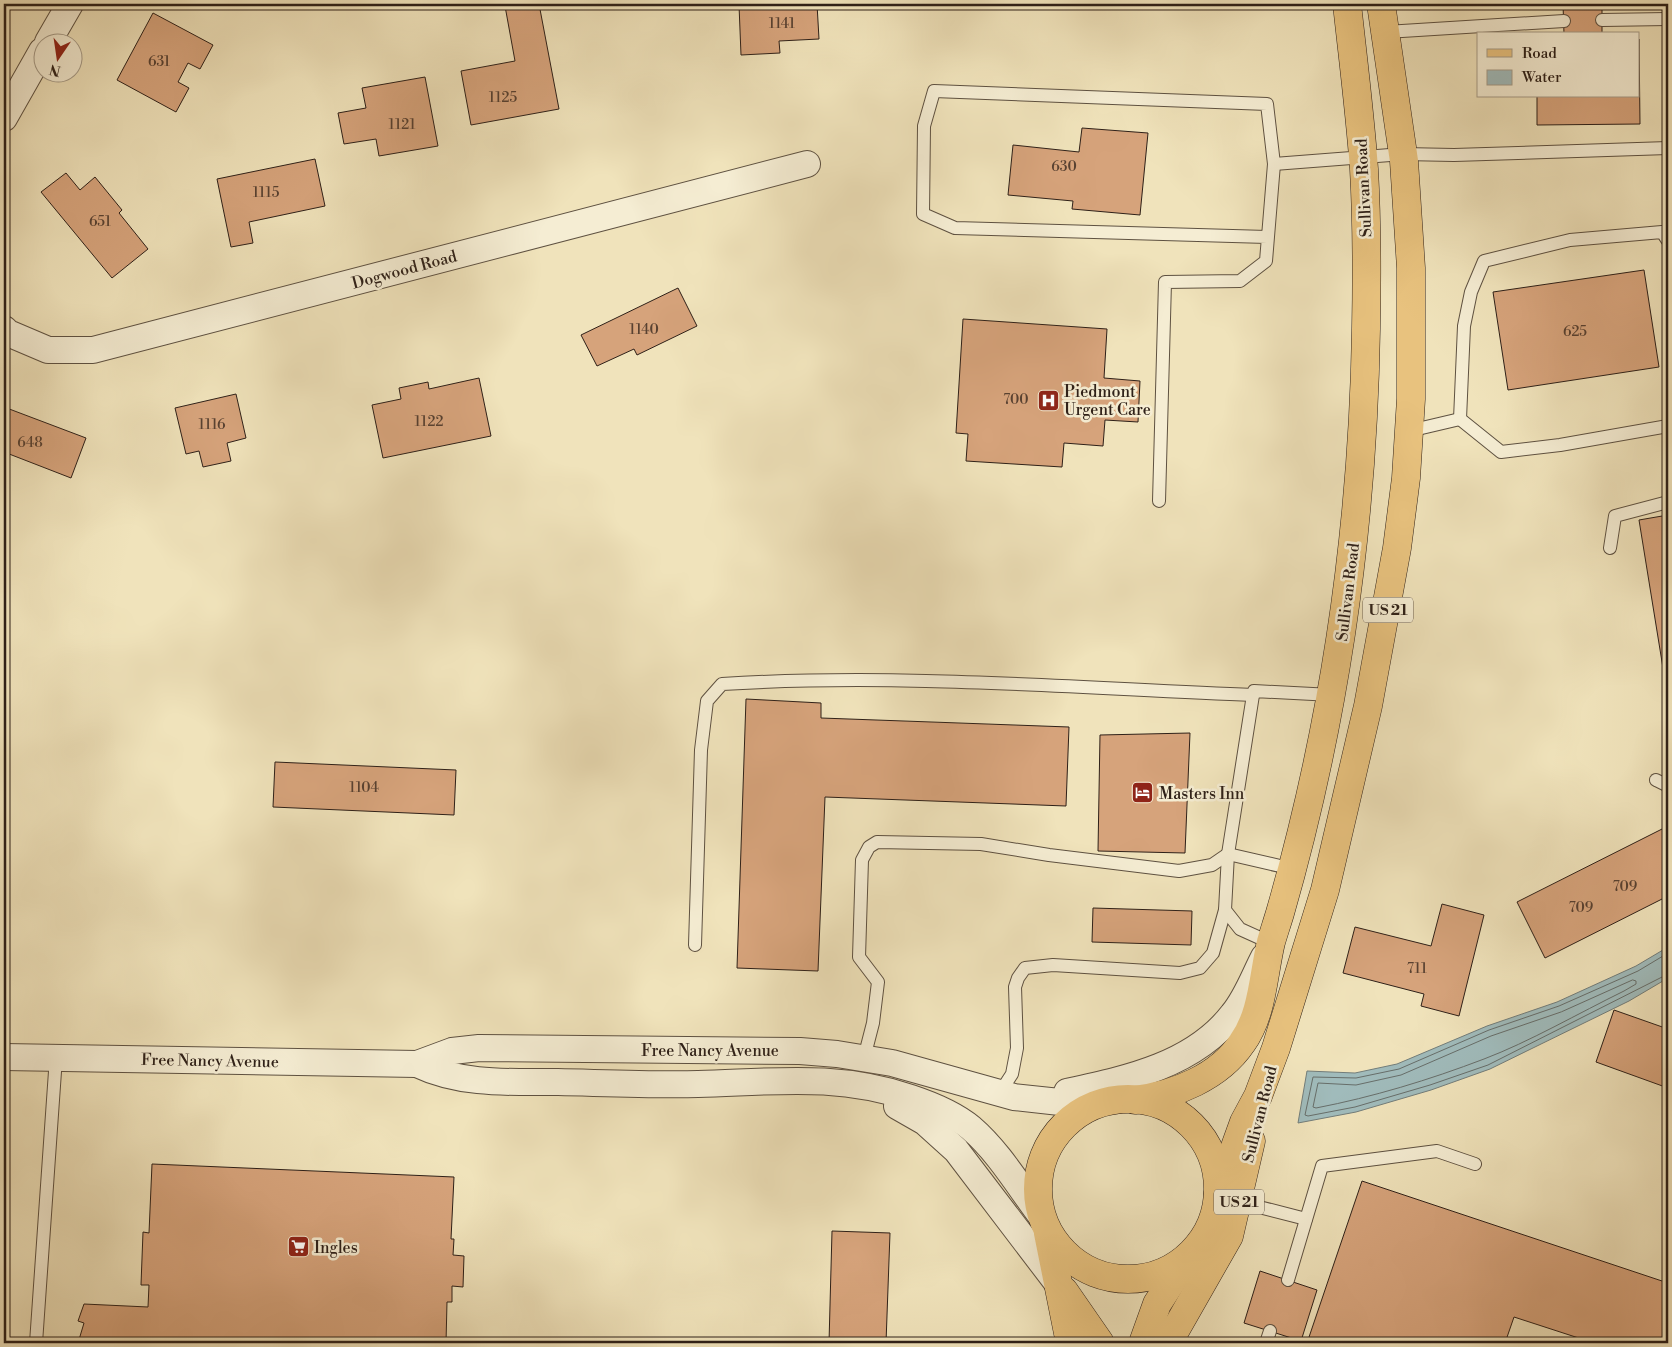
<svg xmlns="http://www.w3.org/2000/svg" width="1672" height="1347" viewBox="0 0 1672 1347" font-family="'Libre Bodoni',serif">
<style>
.water{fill:#a0bbbb;stroke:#727d7a}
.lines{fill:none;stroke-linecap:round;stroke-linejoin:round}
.shore{stroke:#676e6a;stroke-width:1}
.building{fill:#d6a37b;stroke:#2e2018}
.lane-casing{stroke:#5e5141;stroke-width:14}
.street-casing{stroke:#5e5141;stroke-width:28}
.primary-casing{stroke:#2e2018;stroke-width:29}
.lane{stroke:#f5edd3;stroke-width:12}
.street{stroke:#f5edd3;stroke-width:26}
.primary{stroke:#e8c27e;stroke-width:28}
.labels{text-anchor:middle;stroke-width:5;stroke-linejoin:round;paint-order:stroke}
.number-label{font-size:14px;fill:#584131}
.shield{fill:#f5edd3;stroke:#6a5e50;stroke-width:1}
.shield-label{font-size:15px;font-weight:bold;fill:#2e2018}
.street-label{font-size:16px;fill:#2e2018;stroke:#f5edd3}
.poi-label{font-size:16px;fill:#2e2018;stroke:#f5edd3;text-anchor:start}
</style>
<rect width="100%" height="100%" fill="#f0e3bb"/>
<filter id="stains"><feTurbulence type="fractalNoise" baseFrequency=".004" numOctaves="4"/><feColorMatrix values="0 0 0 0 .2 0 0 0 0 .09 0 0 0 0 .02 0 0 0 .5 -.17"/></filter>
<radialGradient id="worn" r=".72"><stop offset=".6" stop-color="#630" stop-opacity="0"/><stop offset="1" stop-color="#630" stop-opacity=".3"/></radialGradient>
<polygon class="water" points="1668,947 1668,978 1629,1001 1490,1069 1431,1090 1356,1112 1298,1123 1307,1071 1355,1073 1397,1064 1487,1026 1557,1002 1636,966"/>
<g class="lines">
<g class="shore">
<polyline points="1668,953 1638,971 1559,1006 1489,1030 1399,1069 1356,1078 1313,1077 1305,1115 1308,1116 1355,1107 1430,1085 1488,1065 1668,974"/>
<path d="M 1633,980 L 1636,981 L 1636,984 L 1624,991 C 1579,1013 1529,1042 1484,1059 C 1429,1080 1373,1097 1316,1108 L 1313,1107 L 1318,1083 L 1356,1085 L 1401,1075 L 1491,1036 L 1561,1012 Z"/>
</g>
</g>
<g class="building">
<polygon points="520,4 539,4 559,109 471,125 461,71 515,61 505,6"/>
<polygon points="817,4 819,39 779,41 780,53 741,55 739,5"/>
<polygon points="1563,4 1602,4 1602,34 1564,34"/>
<polygon points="153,13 213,45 200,69 188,63 178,82 189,88 176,112 117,80"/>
<polygon points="1639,39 1640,124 1537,125 1537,96 1638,96"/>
<polygon points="425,77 438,146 379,156 376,139 344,144 338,113 366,108 362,88"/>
<polygon points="1082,128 1148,133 1140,215 1072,209 1073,201 1008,195 1013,145 1079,152"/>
<polygon points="315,159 325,206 249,222 253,243 231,247 217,179"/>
<polygon points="66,173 80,190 95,177 122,210 119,213 148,249 112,278 41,192"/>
<polygon points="1644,270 1659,367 1508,390 1493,292"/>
<polygon points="678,288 697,326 637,355 634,349 597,366 581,335"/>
<polygon points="963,319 1107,329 1104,378 1140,381 1138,422 1105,420 1103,446 1064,443 1062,467 966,461 968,434 956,433"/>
<polygon points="479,378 491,436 383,458 372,405 401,399 399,388 428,382 429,389"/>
<polygon points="236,394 246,438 227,443 231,461 203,467 199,451 186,454 175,408"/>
<polygon points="4,407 86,438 71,478 4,452"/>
<polygon points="1668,515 1668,699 1639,520"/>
<polygon points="746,699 821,703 821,718 1069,727 1066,806 825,797 818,971 737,968"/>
<polygon points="1190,733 1185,853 1098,851 1100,735"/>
<polygon points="275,762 456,770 454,815 273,807"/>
<polygon points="1668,826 1668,896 1545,958 1517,902"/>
<polygon points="1442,904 1484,915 1459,1016 1421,1006 1424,994 1343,973 1355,927 1431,946"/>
<polygon points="1093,908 1192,911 1191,945 1092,942"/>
<polygon points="1614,1010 1668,1029 1668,1088 1596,1062"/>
<polygon points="152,1164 454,1177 451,1239 454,1239 453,1255 464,1256 463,1287 452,1286 452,1302 447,1302 446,1343 78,1343 84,1323 78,1321 84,1304 148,1307 149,1285 141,1285 143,1232 149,1233"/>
<polygon points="1362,1181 1668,1283 1668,1343 1594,1343 1514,1317 1505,1343 1307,1343"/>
<polygon points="832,1231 890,1233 886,1343 829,1343"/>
<polygon points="1260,1271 1317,1290 1301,1341 1244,1323"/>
</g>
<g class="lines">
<defs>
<g id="lane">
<polyline points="1602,20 1668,19"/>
<polyline points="1386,32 1564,21"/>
<polyline points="1274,164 1403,154 1454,155 1668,148"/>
<polyline points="1460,419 1464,326 1471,292 1484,261 1570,240 1662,232 1668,241"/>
<polyline points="1460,419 1501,452 1560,445 1668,426"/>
<polyline points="1409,431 1460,419"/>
<polyline points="1159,501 1165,282 1240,281 1266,261 1274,164 1267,104 934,91 924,126 923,214 955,228 1267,237"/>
<polyline points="1610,548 1615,516 1668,502"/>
<polyline points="1656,780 1668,786"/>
<polyline points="1228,854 1225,910 1240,929 1271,943"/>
<polyline points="1293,869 1228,854 1253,695 1254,691 1332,695"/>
<path d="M 695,945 L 701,750 L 707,701 L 722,684 C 899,673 1077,688 1253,695"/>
<polyline points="864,1058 873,1023 878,982 859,957 862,860 869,847 877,842 981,844 1049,855 1179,871 1212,865 1228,854"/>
<polyline points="999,1094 1012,1074 1017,1048 1015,987 1018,978 1025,968 1053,965 1180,973 1200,968 1213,953 1225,910"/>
<polyline points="1233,1204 1259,1207 1306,1219"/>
<polyline points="1288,1280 1322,1166 1437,1151 1475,1164"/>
<polyline points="36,1343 56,1057"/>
<polyline points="1266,1343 1270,1331"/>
</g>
<g id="street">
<polyline points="48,42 70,4"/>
<polyline points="4,118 42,51"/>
<polyline points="4,329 8,333 48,350 93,350 807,164"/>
<polyline points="4,1057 417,1064 452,1051 479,1048 800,1051 837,1054 892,1063 1014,1097 1069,1103 1118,1100"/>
<path d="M 417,1064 C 461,1085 510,1082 558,1082 C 605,1083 651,1085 698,1084 C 774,1082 837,1073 911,1098 C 932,1105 954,1114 971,1128 C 999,1152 1020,1188 1042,1217"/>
<path d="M 1067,1092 C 1127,1079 1194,1065 1233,1014 C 1247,997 1254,976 1264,957"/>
<polyline points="897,1106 925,1122 956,1150 1058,1284"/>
</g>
<g id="primary">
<circle cx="1128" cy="1189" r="90"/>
<path d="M 1135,1100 C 1175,1095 1219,1077 1242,1043 C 1263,1014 1263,975 1271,942 C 1274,932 1277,923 1280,913 C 1335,722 1363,527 1366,329 C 1367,276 1367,222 1364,169 C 1360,114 1353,59 1347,4"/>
<polyline points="1218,1194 1244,1122 1258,1096 1276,1048 1325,890 1368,706 1397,548 1406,478 1411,399 1411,268 1404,161 1381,4"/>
<polyline points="1048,1233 1070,1343"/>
<polyline points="1064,1291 1100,1343"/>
<polyline points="1143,1343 1157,1304 1185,1261"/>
<polyline points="1168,1343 1229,1236 1251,1141"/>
</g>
</defs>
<use href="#lane" class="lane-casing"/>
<use href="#street" class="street-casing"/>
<use href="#primary" class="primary-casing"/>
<use href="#lane" class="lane"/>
<use href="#street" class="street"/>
<use href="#primary" class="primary"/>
</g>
<defs>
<symbol id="hospital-square" viewBox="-11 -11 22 22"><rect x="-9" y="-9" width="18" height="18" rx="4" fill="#8f2418" stroke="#f5edd3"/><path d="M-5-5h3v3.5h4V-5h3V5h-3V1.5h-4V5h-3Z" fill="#fff"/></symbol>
<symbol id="hotel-square" viewBox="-11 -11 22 22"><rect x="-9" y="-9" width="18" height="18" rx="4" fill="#8f2418" stroke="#f5edd3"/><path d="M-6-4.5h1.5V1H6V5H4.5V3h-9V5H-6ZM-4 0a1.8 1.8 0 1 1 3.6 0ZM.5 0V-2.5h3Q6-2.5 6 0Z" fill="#fff"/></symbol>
<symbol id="supermarket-square" viewBox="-11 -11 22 22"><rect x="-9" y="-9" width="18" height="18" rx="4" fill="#8f2418" stroke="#f5edd3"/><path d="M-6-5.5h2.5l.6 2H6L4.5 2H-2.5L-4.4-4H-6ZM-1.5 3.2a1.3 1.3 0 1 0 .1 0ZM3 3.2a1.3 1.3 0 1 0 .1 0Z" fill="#fff"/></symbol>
</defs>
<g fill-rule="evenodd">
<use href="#hospital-square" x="1036" y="388" width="25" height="25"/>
<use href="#hotel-square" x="1130" y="780" width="25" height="25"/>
<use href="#supermarket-square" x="286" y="1234" width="25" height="25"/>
</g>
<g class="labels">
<g class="number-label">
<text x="782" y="28">1141</text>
<text x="159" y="66">631</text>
<text x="503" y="102">1125</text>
<text x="402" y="129">1121</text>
<text x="1064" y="171">630</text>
<text x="266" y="197">1115</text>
<text x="100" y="226">651</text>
<text x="644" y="334">1140</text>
<text x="1575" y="336">625</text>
<text x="1016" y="404">700</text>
<text x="429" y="426">1122</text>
<text x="212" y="429">1116</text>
<text x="30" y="447">648</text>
<text x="364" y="792">1104</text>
<text x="1625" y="891">709</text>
<text x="1581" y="912">709</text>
<text x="1417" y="973">711</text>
</g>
<g class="shield">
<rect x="1363" y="597.5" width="50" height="25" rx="4"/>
<rect x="1214" y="1189.5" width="50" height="25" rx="4"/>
</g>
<g class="shield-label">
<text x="1388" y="615">US 21</text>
<text x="1239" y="1207">US 21</text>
</g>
<g class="street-label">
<text transform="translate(1363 188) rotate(-93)" y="6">Sullivan Road</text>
<text transform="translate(404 269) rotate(-15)" y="6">Dogwood Road</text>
<text transform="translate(1347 592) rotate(-83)" y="6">Sullivan Road</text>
<text x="710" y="1056">Free Nancy Avenue</text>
<text transform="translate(210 1060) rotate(1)" y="6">Free Nancy Avenue</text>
<text transform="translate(1259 1114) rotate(-76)" y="6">Sullivan Road</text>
</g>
<g class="poi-label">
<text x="1064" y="397">Piedmont<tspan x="1064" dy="18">Urgent Care</tspan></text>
<text x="1159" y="799">Masters Inn</text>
<text x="314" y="1253">Ingles</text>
</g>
</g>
<rect width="1672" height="1347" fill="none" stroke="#f0e3bb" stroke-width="20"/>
<rect x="5" y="5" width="1662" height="1337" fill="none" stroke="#2e2018" stroke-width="2.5"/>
<rect x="10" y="10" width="1652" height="1327" fill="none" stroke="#2e2018"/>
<rect x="1477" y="32" width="162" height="65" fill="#f5edd3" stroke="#a59b88"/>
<rect x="1487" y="49" width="25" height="8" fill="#e8c27e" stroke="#a59b88"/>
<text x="1522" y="58" font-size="15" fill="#2e2018">Road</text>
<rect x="1487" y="70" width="25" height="15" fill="#a0bbbb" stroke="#a59b88"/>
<text x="1522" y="82" font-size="15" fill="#2e2018">Water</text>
<g transform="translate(58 58) rotate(193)"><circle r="24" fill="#f5edd3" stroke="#a59b88"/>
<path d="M0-4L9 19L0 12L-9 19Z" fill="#8f2418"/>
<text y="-8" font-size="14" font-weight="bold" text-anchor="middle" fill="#2e2018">N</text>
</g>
<rect width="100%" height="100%" filter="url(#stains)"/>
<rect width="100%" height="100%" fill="url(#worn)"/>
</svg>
